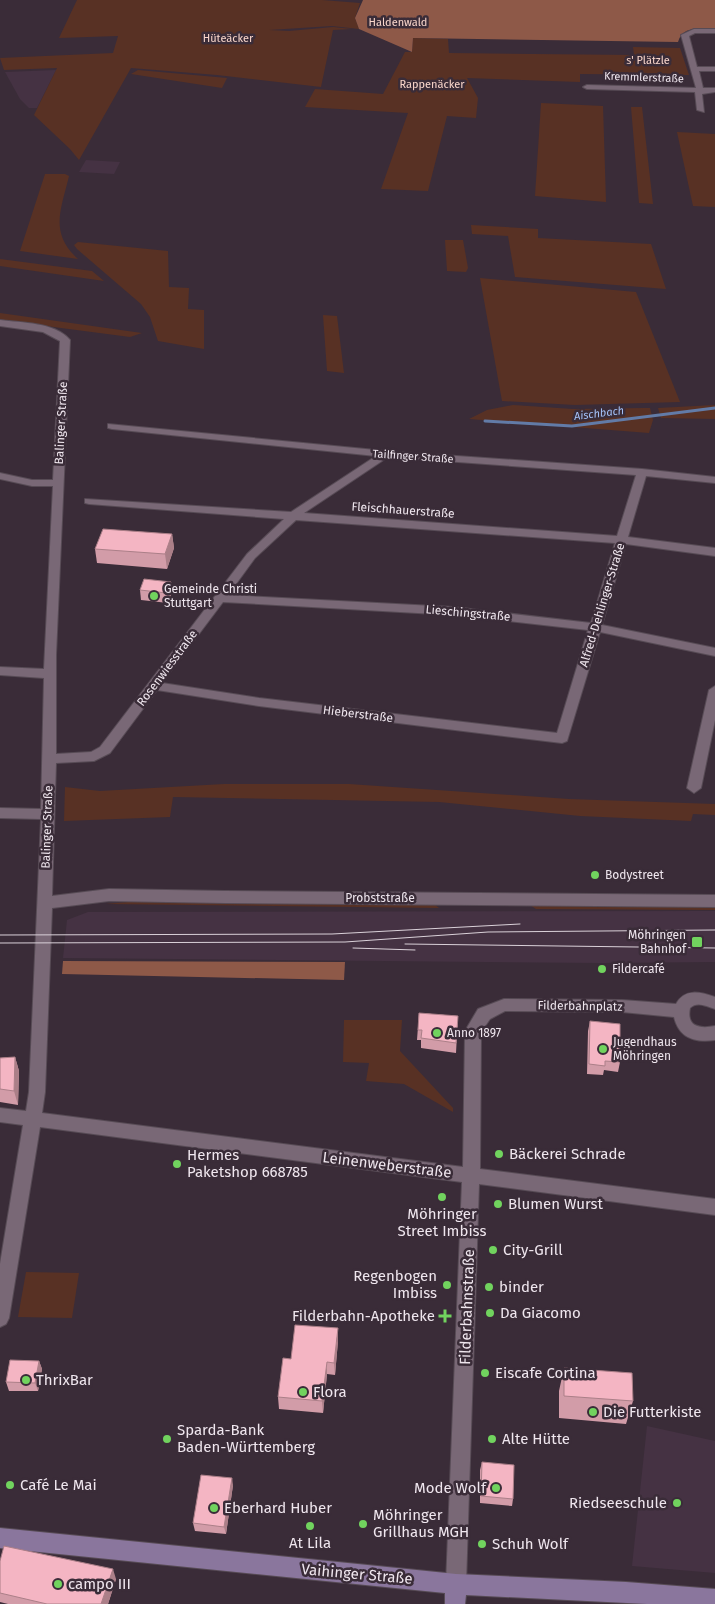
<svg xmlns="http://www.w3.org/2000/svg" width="715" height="1604" viewBox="0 0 715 1604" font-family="'Fira Sans',sans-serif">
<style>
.built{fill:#453243}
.green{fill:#583124}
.forest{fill:#8e5948}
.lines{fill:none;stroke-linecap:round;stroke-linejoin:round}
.stream{stroke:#627ba7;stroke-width:3}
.minor-casing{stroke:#574b55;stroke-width:2}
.secondary-casing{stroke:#574b55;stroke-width:2}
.minor{fill:#796876;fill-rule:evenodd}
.secondary{fill:#8a769d;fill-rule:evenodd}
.tram{stroke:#dad1d9;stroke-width:1}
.wall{fill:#d29ca8}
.shaded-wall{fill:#ab7f88}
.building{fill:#f4b5c3;stroke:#ab7f88}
.poi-dot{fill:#71d35e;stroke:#3a2c38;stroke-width:2}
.labels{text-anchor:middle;stroke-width:5;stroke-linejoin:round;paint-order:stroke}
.far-park-label{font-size:11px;fill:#f9d6cb;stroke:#3a2c38}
.far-street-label{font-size:11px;fill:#efe6ee;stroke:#3a2c38}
.far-water-label{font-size:11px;font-style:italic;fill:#a4c2f9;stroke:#3a2c38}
.street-label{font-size:12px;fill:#efe6ee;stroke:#3a2c38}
.poi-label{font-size:12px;fill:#efe6ee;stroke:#3a2c38;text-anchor:start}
.near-poi-label{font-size:15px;fill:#efe6ee;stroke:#3a2c38;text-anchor:start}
.near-street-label{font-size:15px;fill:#efe6ee;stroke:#3a2c38}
</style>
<rect width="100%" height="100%" fill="#3a2c38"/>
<g class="built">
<polygon points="56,70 37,108 29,108 20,99 5,72"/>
<polygon points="86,160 120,162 114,174 79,172"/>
<polygon points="715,911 715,962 602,963 63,958 67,920 88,912"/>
<polygon points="647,1426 715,1441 715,1573 632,1566"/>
</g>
<g class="green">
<polygon points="77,0 322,0 360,3 355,18 359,29 332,26 269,30 289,31 333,27 352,29 333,30 321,87 217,75 131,68 79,160 70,149 34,115 57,68 4,70 0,58 113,53 118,36 59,38"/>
<polygon points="413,38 448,39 449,53 634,55 633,47 680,48 689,75 580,74 580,82 467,78 478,98 476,118 447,116 428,191 381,189 408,113 305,107 315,89 383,94 405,52 412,52"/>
<polygon points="138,70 227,78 222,88 131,74"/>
<polygon points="541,103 603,106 606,202 535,196"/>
<polygon points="631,107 642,107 653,204 639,203"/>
<polygon points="677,132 715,134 715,207 693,206"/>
<path d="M 45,174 L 65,174 L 69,176 C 61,210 49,233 78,259 L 20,251 Z"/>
<polygon points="471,225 538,229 538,238 651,244 666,289 515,277 508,236 472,234"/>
<polygon points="445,240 463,240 468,268 466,272 447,271"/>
<polygon points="78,242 168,251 169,287 189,288 188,309 204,310 204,349 158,341 150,317 141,304 77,249 74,245"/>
<polygon points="0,259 92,271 104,281 0,266"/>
<polygon points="480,278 636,292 680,402 575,405 502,401"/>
<polygon points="0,313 142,333 130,337 0,320"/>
<polygon points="323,315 337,316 344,373 327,371"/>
<polygon points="513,405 573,409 643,408 650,408 653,420 649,433 469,419 487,410"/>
<polygon points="715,405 715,419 661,418 658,408"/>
<polygon points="224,784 349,784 569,799 715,804 715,815 693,814 691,821 580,816 439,802 173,797 170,817 64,821 65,787 100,791"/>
<polygon points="128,902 434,904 439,908 106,904"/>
<polygon points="530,905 715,906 715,910 536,909"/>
<polygon points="344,1020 402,1020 400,1051 453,1108 453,1112 404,1084 366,1081 369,1063 343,1062"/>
<polygon points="26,1272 79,1273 72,1318 18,1317"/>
</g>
<g class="forest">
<path d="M 363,0 L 715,0 L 715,29 C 701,29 683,25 678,42 L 413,38 L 412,52 L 359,29 L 355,18 Z"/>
<polygon points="63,961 345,962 344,980 62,974"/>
</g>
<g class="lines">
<polyline class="stream" points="485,421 572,426 715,408"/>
<defs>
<g id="minor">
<polygon points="694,29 715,29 715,33 695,33 689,36 697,67 715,67 715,71 699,71 703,88 715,88 715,92 702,94 704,112 697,110 695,92 587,89 583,87 587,85 696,88 681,35"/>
<path d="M 0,320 C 22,323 55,322 70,340 L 56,655 L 56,754 L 91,752 L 100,747 L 247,554 L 284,519 L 89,504 L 85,503 L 85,499 L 291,512 L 376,456 L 112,429 L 108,428 L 108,424 L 386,451 L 642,469 L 715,477 L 715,483 L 646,476 L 628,537 L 715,548 L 715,556 L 626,544 L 602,625 L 715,648 L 715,656 L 600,632 L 567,741 L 562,743 L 259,706 L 157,690 L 110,753 L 94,761 L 56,763 L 52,896 L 109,889 L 225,891 L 715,895 L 715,907 L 225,903 L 109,901 L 52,908 L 45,1092 L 42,1113 L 463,1167 L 465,1031 L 478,1009 L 504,999 L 622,1000 L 676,1004 C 685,988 700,992 715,997 L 715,1009 C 706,1006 697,1001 690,1008 C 686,1027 700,1029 715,1026 L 715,1040 C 695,1043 679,1038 674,1017 L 622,1012 L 505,1011 L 490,1019 L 481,1032 L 480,1169 L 715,1199 L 715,1215 L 479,1184 L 466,1584 L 463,1591 L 456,1594 L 449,1591 L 446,1584 L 462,1182 L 40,1127 L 9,1318 L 6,1324 L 0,1327 L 0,1264 L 23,1125 L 0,1122 L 0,1108 L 26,1111 L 29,1092 L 41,819 L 0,818 L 0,808 L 41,809 L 44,678 L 0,675 L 0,667 L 44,669 L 53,486 L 32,486 L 0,479 L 0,473 L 32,480 L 53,480 L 60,341 L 43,332 L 0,326 ZM 388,457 L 636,475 L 617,536 L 304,513 ZM 296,520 L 615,543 L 591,623 L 453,607 L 228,595 L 255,558 ZM 223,602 L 453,615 L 588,630 L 557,733 L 259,698 L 162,683 Z"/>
<polygon points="715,686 715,720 701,788 694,793 687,788 709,690"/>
</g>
<polygon id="secondary" points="0,1528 456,1574 626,1582 715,1589 715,1604 647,1604 466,1595 465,1604 445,1604 445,1593 0,1548"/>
</defs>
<use href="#minor" class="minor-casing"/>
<use href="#secondary" class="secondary-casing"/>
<use href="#minor" class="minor"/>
<use href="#secondary" class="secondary"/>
<g class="tram">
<polyline points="0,935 332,934 520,924"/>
<polyline points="0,943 345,942 488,932 715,930"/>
<polyline points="405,944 715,948"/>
<polyline points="353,948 415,950"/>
</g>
</g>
<g class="wall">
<polygon points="172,534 174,548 167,569 97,563 95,549"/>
<polygon points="171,582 172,592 168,603 141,600 140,590"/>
<polygon points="419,1013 458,1016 456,1053 421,1048 421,1040 417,1040"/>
<polygon points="590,1021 620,1062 618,1072 604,1070 603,1075 587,1074 588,1031"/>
<polygon points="15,1057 19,1071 18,1105 0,1102 0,1058"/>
<polygon points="338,1341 335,1375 327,1374 323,1413 279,1409 278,1397 291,1359"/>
<polygon points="39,1361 42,1369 38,1391 9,1391 6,1382"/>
<polygon points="564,1368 633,1401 626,1424 559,1418 559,1391"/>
<polygon points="482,1462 513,1499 512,1506 480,1503 480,1470"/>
<polygon points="233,1485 226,1534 195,1531 193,1523"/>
<polygon points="0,1561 116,1579 108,1604 8,1604 0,1602"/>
</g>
<g class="shaded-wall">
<polygon points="172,534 174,548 167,569 165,554"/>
<polygon points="171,582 172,592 168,603 167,593"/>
<polygon points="15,1057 19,1071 18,1105 14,1091"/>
<polygon points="338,1328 338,1341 335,1375 334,1363"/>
<polygon points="39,1361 42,1369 38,1391 35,1383"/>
<polygon points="327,1362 327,1374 323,1413 322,1401"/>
<polygon points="232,1478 233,1485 226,1534 224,1527"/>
<polygon points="113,1569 116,1579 108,1604 101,1604"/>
</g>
<g class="building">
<polygon points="103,529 172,534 165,554 95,549"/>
<polygon points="144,579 171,582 167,593 140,590"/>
<polygon points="419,1013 458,1016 456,1043 421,1038 422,1030 418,1030"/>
<polygon points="590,1021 620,1024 620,1062 605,1061 605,1066 589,1064"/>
<polygon points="15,1057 14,1091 0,1089 0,1058"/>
<polygon points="295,1325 338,1328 334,1363 327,1362 322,1401 278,1397 283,1358 291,1359"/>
<polygon points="10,1360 39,1361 35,1383 6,1382"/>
<polygon points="564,1368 632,1373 633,1401 564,1396"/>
<polygon points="482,1462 514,1465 513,1499 481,1496"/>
<polygon points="201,1475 232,1478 224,1527 193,1523"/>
<polygon points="4,1546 113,1569 101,1604 47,1604 0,1593 0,1561"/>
</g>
<g class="poi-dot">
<circle cx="154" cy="596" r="5"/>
<circle cx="595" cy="875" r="5"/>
<rect x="691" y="936" width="12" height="12" rx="2.5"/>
<circle cx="602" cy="969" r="5"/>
<circle cx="437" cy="1033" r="5"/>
<circle cx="603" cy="1049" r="5"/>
<circle cx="499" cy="1154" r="5"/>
<circle cx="177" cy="1164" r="5"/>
<circle cx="442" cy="1197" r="5"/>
<circle cx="498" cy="1204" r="5"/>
<circle cx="493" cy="1250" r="5"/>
<circle cx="447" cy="1285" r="5"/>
<circle cx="489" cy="1287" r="5"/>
<circle cx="490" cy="1313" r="5"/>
<path d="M442.5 1308.5h5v5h5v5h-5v5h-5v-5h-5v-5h5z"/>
<circle cx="485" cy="1373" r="5"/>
<circle cx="26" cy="1380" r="5"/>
<circle cx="303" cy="1392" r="5"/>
<circle cx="593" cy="1412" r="5"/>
<circle cx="167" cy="1439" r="5"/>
<circle cx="492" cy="1439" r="5"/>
<circle cx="10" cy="1485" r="5"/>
<circle cx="496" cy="1488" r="5"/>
<circle cx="677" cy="1503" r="5"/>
<circle cx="214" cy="1508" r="5"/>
<circle cx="363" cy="1524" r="5"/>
<circle cx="310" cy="1526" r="5"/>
<circle cx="482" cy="1544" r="5"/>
<circle cx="58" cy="1584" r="5"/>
</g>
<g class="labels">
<g class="far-park-label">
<text x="398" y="26">Haldenwald</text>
<text x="228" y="42">Hüteäcker</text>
<text x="648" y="64">s' Plätzle</text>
<text x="432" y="88">Rappenäcker</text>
</g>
<g class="far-street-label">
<text transform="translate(644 77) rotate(2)" y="4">Kremmlerstraße</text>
<text transform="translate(413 456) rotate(4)" y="4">Tailfinger Straße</text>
</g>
<g class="far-water-label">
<text transform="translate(599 413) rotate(-7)" y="4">Aischbach</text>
</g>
<g class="street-label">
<text transform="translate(61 423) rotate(-87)" y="4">Balinger Straße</text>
<text transform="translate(403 510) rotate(4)" y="4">Fleischhauerstraße</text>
<text transform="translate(602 605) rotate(-73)" y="4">Alfred-Dehlinger-Straße</text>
<text transform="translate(468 613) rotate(5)" y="4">Lieschingstraße</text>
<text transform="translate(167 668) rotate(-53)" y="4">Rosenwiesstraße</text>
<text transform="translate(358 714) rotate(7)" y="4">Hieberstraße</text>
<text transform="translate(47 827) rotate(-88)" y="4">Balinger Straße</text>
<text x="380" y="902">Probststraße</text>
<text transform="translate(580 1006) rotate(1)" y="4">Filderbahnplatz</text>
</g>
<g class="poi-label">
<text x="164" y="593">Gemeinde Christi<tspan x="164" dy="14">Stuttgart</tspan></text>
<text x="605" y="879">Bodystreet</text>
<text x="686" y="939" text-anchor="end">Möhringen<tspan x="686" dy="14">Bahnhof</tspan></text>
<text x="612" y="973">Fildercafé</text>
<text x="447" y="1037">Anno 1897</text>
<text x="613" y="1046">Jugendhaus<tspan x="613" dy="14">Möhringen</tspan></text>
</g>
<g class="near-poi-label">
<text x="509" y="1159">Bäckerei Schrade</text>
<text x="187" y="1160">Hermes<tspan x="187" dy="17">Paketshop 668785</tspan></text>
<text x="508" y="1209">Blumen Wurst</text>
<text x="442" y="1219" text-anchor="middle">Möhringer<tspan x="442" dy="17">Street Imbiss</tspan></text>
<text x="503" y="1255">City-Grill</text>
<text x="437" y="1281" text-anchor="end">Regenbogen<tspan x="437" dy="17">Imbiss</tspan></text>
<text x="499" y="1292">binder</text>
<text x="500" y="1318">Da Giacomo</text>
<text x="435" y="1321" text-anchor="end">Filderbahn-Apotheke</text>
<text x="495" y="1378">Eiscafe Cortina</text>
<text x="36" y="1385">ThrixBar</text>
<text x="313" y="1397">Flora</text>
<text x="603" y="1417">Die Futterkiste</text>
<text x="177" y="1435">Sparda-Bank<tspan x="177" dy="17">Baden-Württemberg</tspan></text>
<text x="502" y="1444">Alte Hütte</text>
<text x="20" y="1490">Café Le Mai</text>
<text x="486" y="1493" text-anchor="end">Mode Wolf</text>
<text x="667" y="1508" text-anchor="end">Riedseeschule</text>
<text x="224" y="1513">Eberhard Huber</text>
<text x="373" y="1520">Möhringer<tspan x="373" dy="17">Grillhaus MGH</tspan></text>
<text x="310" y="1548" text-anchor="middle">At Lila</text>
<text x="492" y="1549">Schuh Wolf</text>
<text x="68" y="1589">campo III</text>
</g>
<g class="near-street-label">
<text transform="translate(387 1165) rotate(7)" y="5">Leinenweberstraße</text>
<text transform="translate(467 1307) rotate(-88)" y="5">Filderbahnstraße</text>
<text transform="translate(357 1574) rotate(5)" y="5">Vaihinger Straße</text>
</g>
</g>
</svg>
